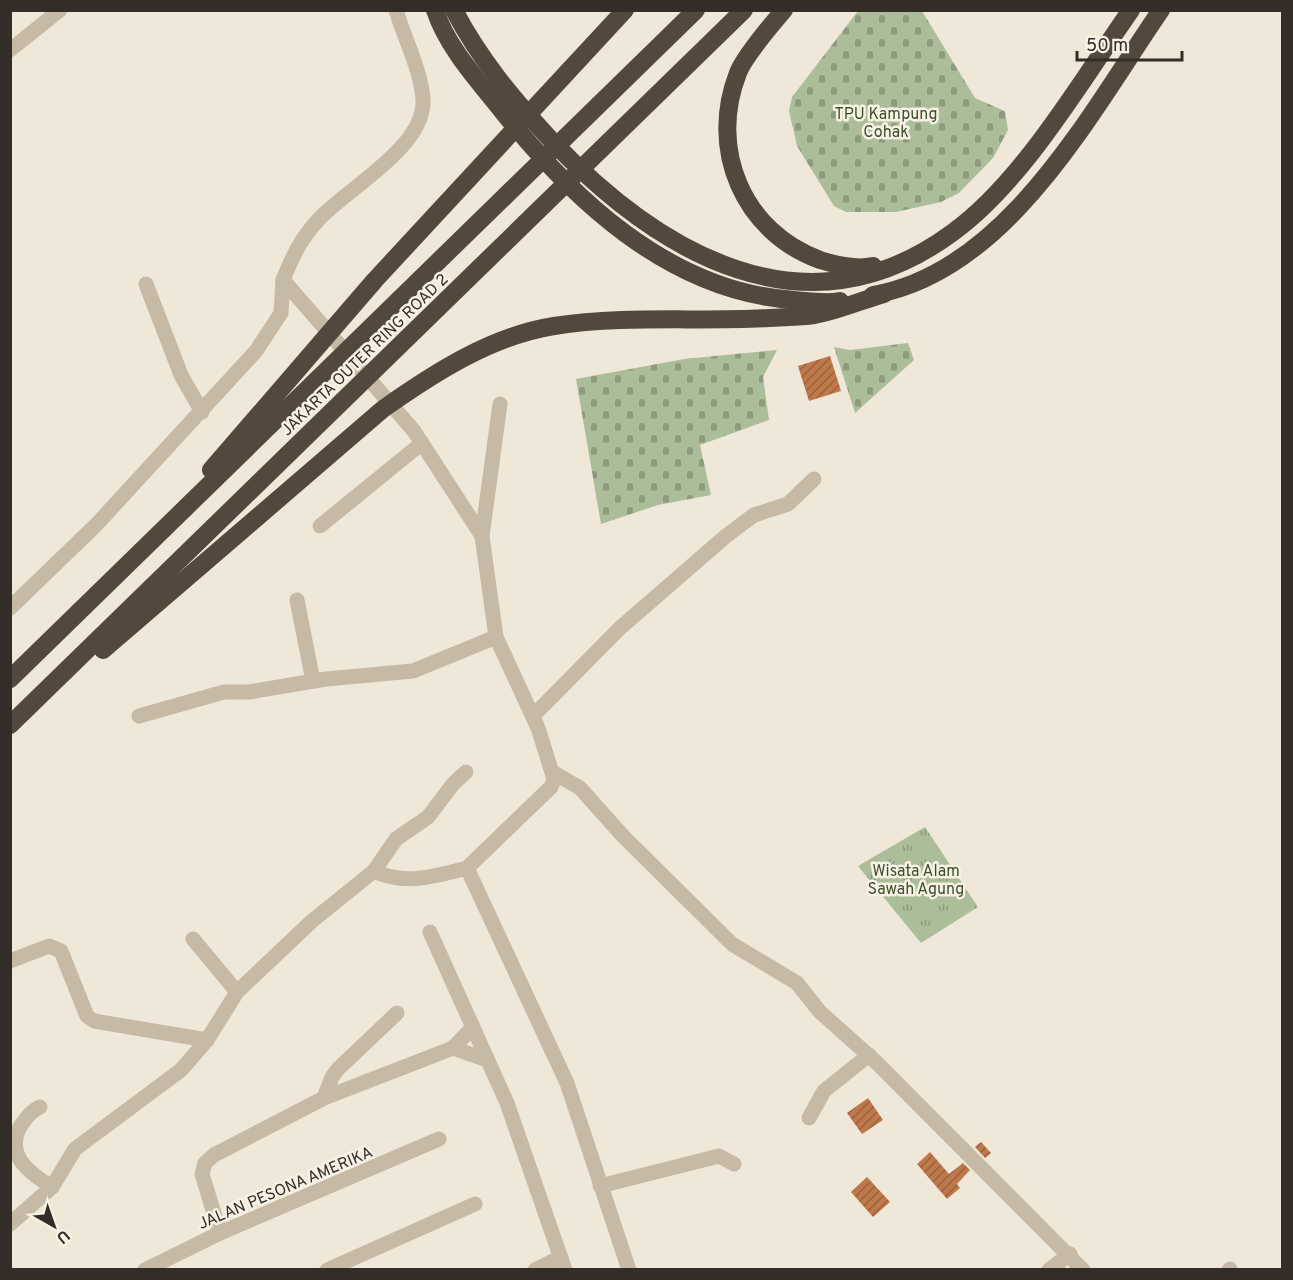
<svg xmlns="http://www.w3.org/2000/svg" width="1293" height="1280" viewBox="0 0 1293 1280" font-family="Overpass,sans-serif">
<style>
.cemetery{fill:url(#cemetery-stones)}
.park{fill:url(#park-tufts)}
.building{fill:url(#building-hatch)}
.lines{fill:none;stroke-linecap:round;stroke-linejoin:round}
.minor{stroke:#c6baa6;stroke-width:15}
.tertiary{stroke:#c6baa6;stroke-width:15}
.motorway{stroke:#53483e;stroke-width:18}
.labels{text-anchor:middle;stroke-width:5;stroke-linejoin:round;paint-order:stroke}
.park-label{font-size:16px;fill:#3d502c;stroke:#f7f2e5}
.street-label{font-size:16px;fill:#332c27;stroke:#f7f2e5}
</style>
<defs>
<pattern id="cemetery-stones" width="16" height="16" patternUnits="userSpaceOnUse" patternTransform="scale(1.5)"><rect width="16" height="16" fill="#acbd9a"/><path d="M2 7V4a2 2 0 0 1 4 0v3zM10 15v-3a2 2 0 0 1 4 0v3z" fill="#8d9a7e"/></pattern>
<pattern id="park-tufts" width="24" height="20" patternUnits="userSpaceOnUse" patternTransform="scale(1.5)"><rect width="24" height="20" fill="#acbd9a"/><path d="M3 7l-1-3M5 7V3M7 7l1-3M15 17l-1-3M17 17v-4M19 17l1-3" fill="none" stroke="#8d9a7e"/></pattern>
<pattern id="building-hatch" width="6" height="6" patternUnits="userSpaceOnUse" patternTransform="scale(1.5)"><rect width="6" height="6" fill="#be7849"/><path d="M-1 1l2-2M0 6l6-6M5 7l2-2" fill="none" stroke="#9b633d"/></pattern>
</defs>
<rect width="100%" height="100%" fill="#efe8d9"/>
<g class="cemetery">
<polygon points="858,11 922,11 975,98 1005,111 1008,130 993,158 959,193 941,202 896,212 846,212 834,206 797,146 789,111 792,97"/>
<polygon points="908,343 914,360 855,413 834,347 850,350"/>
<polygon points="777,350 763,377 769,420 700,445 711,495 658,505 601,524 576,379 684,359"/>
</g>
<polygon class="park" points="925,827 978,907 921,943 858,866"/>
<g class="building">
<polygon points="830,356 841,391 809,401 798,366"/>
<polygon points="868,1098 883,1120 862,1134 847,1113"/>
<polygon points="981,1142 991,1153 985,1158 975,1147"/>
<polygon points="930,1152 949,1174 963,1163 970,1170 957,1184 960,1188 947,1199 917,1164"/>
<polygon points="867,1177 890,1202 873,1217 851,1192"/>
</g>
<g class="lines">
<g class="minor">
<path d="M 396,10 C 404,38 421,70 423,99 C 426,146 350,187 320,218 C 301,238 293,255 283,280 L 414,431 L 482,536"/>
<polyline points="146,284 181,375 202,412"/>
<polyline points="500,404 482,536 496,637 538,728 554,779 551,787 467,868 567,1083 629,1270"/>
<polyline points="320,526 422,443"/>
<polyline points="297,600 313,681"/>
<polyline points="10,608 96,525 256,351 281,313 283,280"/>
<polyline points="139,716 224,692 249,692 326,679 413,671 496,637"/>
<polyline points="533,716 620,628 726,536 754,515 788,504 814,479"/>
<polyline points="554,773 580,788 623,836 732,944 797,983 820,1012 875,1061 1083,1270"/>
<path d="M 374,871 C 405,886 435,876 467,868"/>
<polyline points="430,932 507,1103 565,1270"/>
<polyline points="193,939 237,992"/>
<polyline points="10,961 49,946 61,951 87,1016 94,1021 207,1040"/>
<polyline points="473,1027 453,1048 487,1060"/>
<polyline points="324,1098 332,1077 338,1069 397,1013"/>
<path d="M 40,1107 C 32,1110 25,1119 20,1127 C 5,1155 29,1173 52,1187"/>
<polyline points="809,1118 824,1091 869,1055"/>
<polyline points="600,1186 719,1156 734,1164"/>
<polyline points="10,1224 52,1187 75,1149 181,1070 207,1040 237,992 312,921 374,871 396,839 428,817 453,784 466,772"/>
<polyline points="220,1233 202,1174 205,1163 214,1155 324,1098 453,1048"/>
<polyline points="145,1270 220,1233 439,1139"/>
<polyline points="327,1270 475,1204"/>
<polyline points="535,1270 561,1257"/>
<polyline points="1049,1270 1070,1254"/>
<polyline points="1229,1270 1230,1269"/>
</g>
<polyline class="tertiary" points="10,50 60,10"/>
<g class="motorway">
<path d="M 435,10 C 446,44 473,75 495,102 C 569,196 668,292 794,300 C 809,301 825,304 840,301"/>
<path d="M 454,10 C 480,60 514,100 552,141 C 660,254 806,340 952,233 C 1022,183 1081,81 1131,10"/>
<path d="M 784,10 C 772,24 744,57 738,73 C 708,149 743,232 820,260 C 836,265 856,270 873,266"/>
<path d="M 873,295 C 1007,272 1090,113 1161,10"/>
<polyline points="211,470 375,280 625,10"/>
<path d="M 103,650 L 383,409 C 434,373 491,336 554,326 C 625,315 698,322 769,318 C 784,317 800,317 814,315 C 838,311 862,300 884,294"/>
<polyline points="10,679 696,10"/>
<polyline points="10,725 744,10"/>
</g>
</g>
<g class="labels">
<g class="park-label">
<text x="886" y="119">TPU Kampung<tspan x="886" dy="18">Cohak</tspan></text>
<text x="916" y="876">Wisata Alam<tspan x="916" dy="18">Sawah Agung</tspan></text>
</g>
<g class="street-label">
<text transform="translate(364 354) rotate(-44)" y="6">JAKARTA OUTER RING ROAD 2</text>
<text transform="translate(285 1187) rotate(-23)" y="6">JALAN PESONA AMERIKA</text>
</g>
</g>
<rect width="1293" height="1280" fill="none" stroke="#332c27" stroke-width="24"/>
<g transform="translate(54 1226) rotate(140)" stroke="#f7f2e5" stroke-width="4.5" paint-order="stroke">
<path d="M0-4.5L10 22L0 15L-10 22Z" fill="#332c27"/>
<text y="-9" font-size="16" font-weight="bold" text-anchor="middle" fill="#332c27">U</text>
</g>
<path d="M1077 51v9h105v-9" fill="none" stroke="#332c27" stroke-width="3"/>
<text x="1086" y="51" font-size="18" fill="#332c27" stroke="#f7f2e5" stroke-width="4.5" paint-order="stroke">50 m</text>
</svg>
